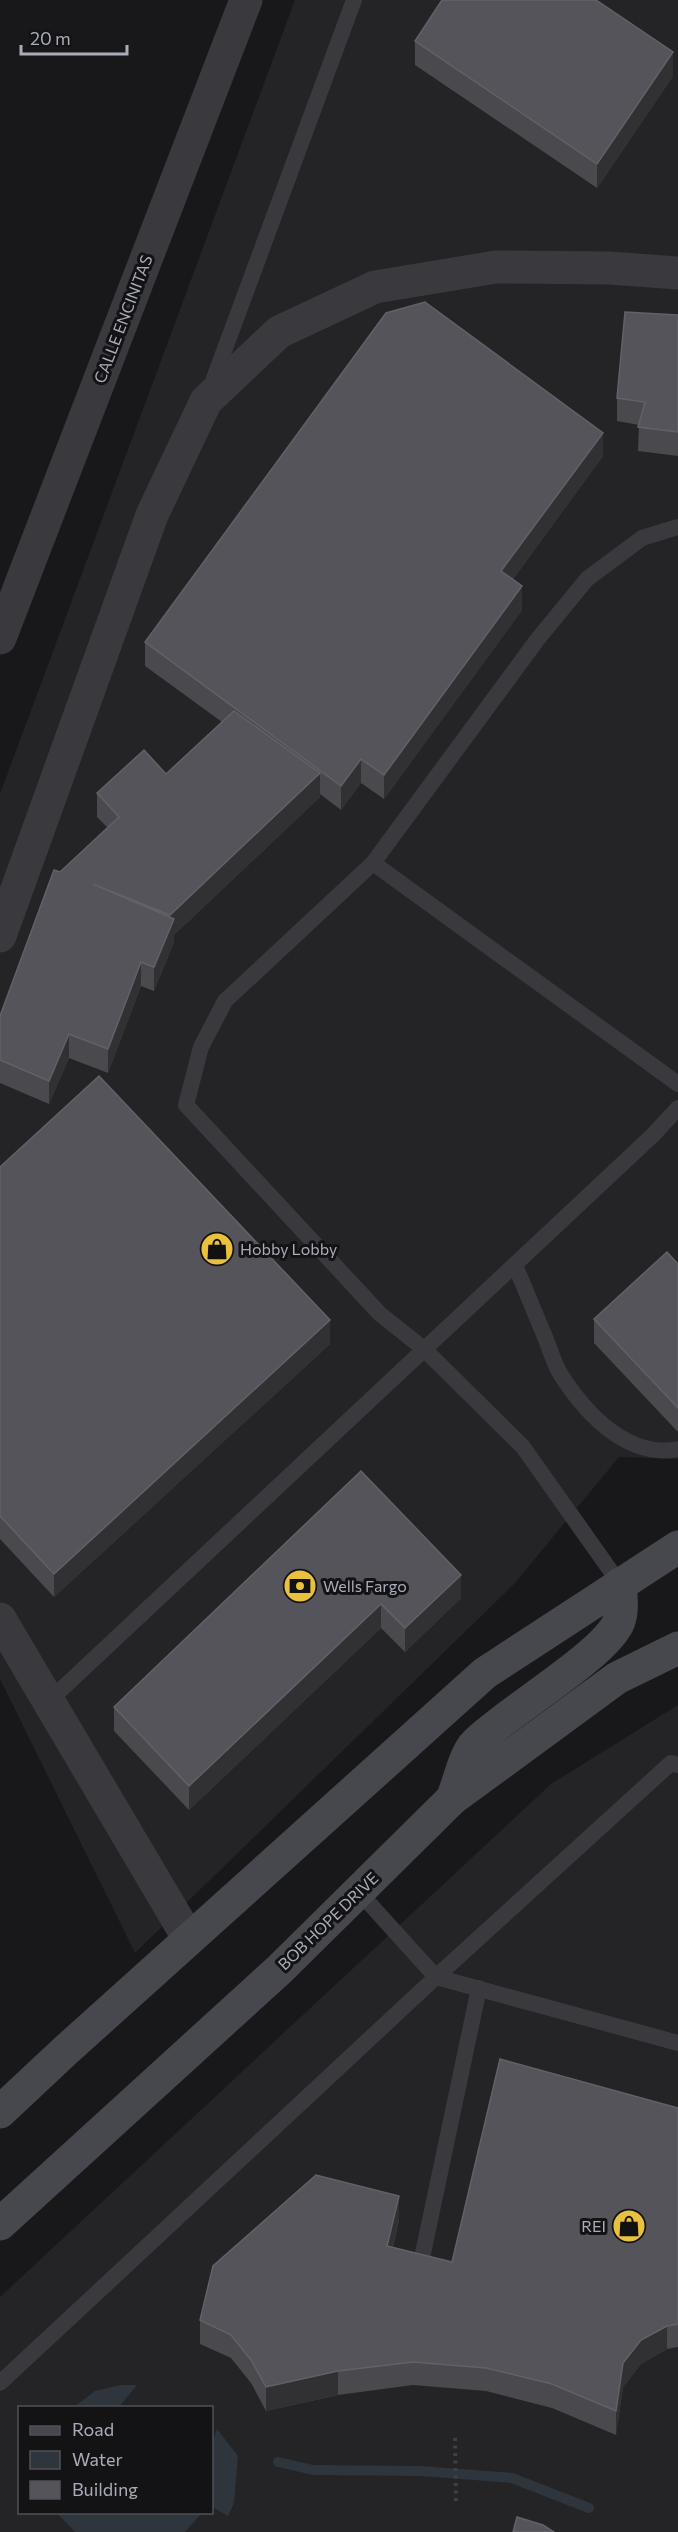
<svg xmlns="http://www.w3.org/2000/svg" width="678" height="2532" viewBox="0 0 678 2532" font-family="Commissioner,sans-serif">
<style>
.built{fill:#242426;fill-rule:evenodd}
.water{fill:#2e353d}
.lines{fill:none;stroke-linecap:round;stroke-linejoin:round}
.stream{stroke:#2e353d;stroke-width:10}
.path{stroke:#3f4045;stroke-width:4;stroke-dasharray:3 4.5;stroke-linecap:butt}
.lane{stroke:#39393e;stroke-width:16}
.street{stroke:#39393e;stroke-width:33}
.secondary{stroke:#47484e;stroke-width:33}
.wall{fill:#49494e}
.shaded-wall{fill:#313134}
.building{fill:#54545a;stroke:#616268;stroke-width:1.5}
.labels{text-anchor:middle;stroke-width:6;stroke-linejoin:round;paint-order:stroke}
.street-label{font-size:16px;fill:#aaadb9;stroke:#131315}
.poi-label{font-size:16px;fill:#aaadb9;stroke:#131315;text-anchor:start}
</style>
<rect width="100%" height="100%" fill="#18181a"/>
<g class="built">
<polygon points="295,0 678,0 678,1459 619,1457 514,1584 135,1953 0,1679 0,794"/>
<path d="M 678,1705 L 678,2532 L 0,2532 L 0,2297 L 551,1784 ZM 20,2408 L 212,2408 L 212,2512 L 20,2512 Z"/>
</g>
<g class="water">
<polygon points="120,2385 137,2385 119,2407 74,2407 95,2391"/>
<polygon points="217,2429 238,2456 234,2503 228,2516 212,2507 212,2443"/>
<polygon points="57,2513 202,2513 185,2532 75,2532"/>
</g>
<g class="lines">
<polyline class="stream" points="278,2462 313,2470 421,2471 512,2478 589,2508"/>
<polyline class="path" points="455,2438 456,2504"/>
<g class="lane">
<polyline points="210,389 354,0"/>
<polyline points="373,863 678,1084"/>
<path d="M 515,1265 C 525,1289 535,1313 545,1337 C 550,1349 554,1364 561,1375 C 586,1414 628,1459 678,1449"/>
<polyline points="620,1584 523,1447 424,1349 380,1314 186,1105 201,1047 225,1001 373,863 537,640 587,579 642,538 678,527"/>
<polyline points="49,1701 653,1135 678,1108"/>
<polyline points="359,1892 436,1977 671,1763 678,1765"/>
<polyline points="422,2258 479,1988"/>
<polyline points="0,2383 436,1977 678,2043"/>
</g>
<g class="street">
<polyline points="0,638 246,0"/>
<polyline points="0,936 152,515 206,401 279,332 375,287 496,267 609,268 678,273"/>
<polyline points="0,1619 189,1939"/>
</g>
<g class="secondary">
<path d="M 452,1799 C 458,1786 465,1753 475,1744 C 505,1713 606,1655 619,1621 C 623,1610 621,1596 620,1584"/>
<polyline points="0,2112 65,2051 485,1673 678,1547"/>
<polyline points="0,2224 280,1969 452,1799 617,1678 678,1648"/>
</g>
</g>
<g class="wall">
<polygon points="415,41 673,76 597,188 415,65"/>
<polygon points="678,315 678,456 638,451 639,425 617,421 617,398"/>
<polygon points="603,456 513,579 522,610 384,799 361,783 341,810 320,794 320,797 174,935 174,942 154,991 141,986 108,1073 69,1058 49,1104 0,1083 0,1016 60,872 108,828 97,817 97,793 166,774 222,722 145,666 145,642"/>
<polygon points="0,1167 330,1344 54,1597 0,1539"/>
<polygon points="678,1264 678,1432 594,1343 594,1319"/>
<polygon points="361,1471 461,1598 405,1652 381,1628 189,1810 114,1731 114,1707"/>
<polygon points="678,2108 678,2347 667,2349 641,2364 623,2387 616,2435 552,2408 486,2391 413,2385 338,2395 266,2411 251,2383 231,2358 200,2344 200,2320 399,2220 393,2247 452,2262"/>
</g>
<g class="shaded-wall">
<polygon points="673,52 673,76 597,188 597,164"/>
<polygon points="603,433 603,456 501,595 501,571"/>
<polygon points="522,586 522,610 384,799 384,775"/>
<polygon points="361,759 361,783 341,810 341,786"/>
<polygon points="320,773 320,797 174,935 174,942 154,991 154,967 170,929 170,915"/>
<polygon points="141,962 141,986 108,1073 108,1049"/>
<polygon points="69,1034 69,1058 49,1104 49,1081"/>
<polygon points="330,1320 330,1344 54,1597 54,1574"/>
<polygon points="461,1575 461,1598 405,1652 405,1628"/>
<polygon points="381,1604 381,1628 189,1810 189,1786"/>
<polygon points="399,2196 399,2220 387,2270 387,2246"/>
<polygon points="667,2326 667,2349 641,2364 623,2387 616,2435 616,2411 623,2363 641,2340"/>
<polygon points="338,2371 338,2395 266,2411 266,2387"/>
</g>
<g class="building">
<polygon points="442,0 596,0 673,52 597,164 415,41"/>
<polygon points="425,302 603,433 501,571 522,586 384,775 361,759 341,786 145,642 386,313"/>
<polygon points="625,312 678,315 678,432 638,427 645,402 617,398"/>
<polygon points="234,711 320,773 170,915 93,884 174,919 154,967 141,962 108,1049 69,1034 49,1081 0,1060 0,1016 54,870 60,872 119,817 97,793 144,750 166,774"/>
<polygon points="99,1076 330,1320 54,1574 0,1516 0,1167"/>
<polygon points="667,1252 678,1264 678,1408 594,1319"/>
<polygon points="361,1471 461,1575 405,1628 381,1604 189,1786 114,1707"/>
<polygon points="500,2059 678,2108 678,2324 667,2326 641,2340 623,2363 616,2411 552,2384 486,2368 413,2362 338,2371 266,2387 251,2360 231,2335 200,2320 213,2266 316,2175 399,2196 387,2246 452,2262"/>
<polygon points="517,2517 543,2525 554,2532 513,2532"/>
</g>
<defs>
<symbol id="shop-disc" viewBox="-11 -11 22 22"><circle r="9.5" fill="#eac13f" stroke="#131315"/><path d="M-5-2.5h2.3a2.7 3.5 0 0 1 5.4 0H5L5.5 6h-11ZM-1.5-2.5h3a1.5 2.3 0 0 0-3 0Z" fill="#111"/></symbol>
<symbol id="bank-disc" viewBox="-11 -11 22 22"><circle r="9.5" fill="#eac13f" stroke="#131315"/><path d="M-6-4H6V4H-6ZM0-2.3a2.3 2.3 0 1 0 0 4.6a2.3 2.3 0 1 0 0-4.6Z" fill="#111"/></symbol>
</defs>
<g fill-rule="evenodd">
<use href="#shop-disc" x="198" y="1230" width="38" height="38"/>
<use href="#bank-disc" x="281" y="1567" width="38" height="38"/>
<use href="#shop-disc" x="610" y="2207" width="38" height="38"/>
</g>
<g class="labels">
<g class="street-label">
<text transform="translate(123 319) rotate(-69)" y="6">CALLE ENCINITAS</text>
<text transform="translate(328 1921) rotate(-44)" y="6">BOB HOPE DRIVE</text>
</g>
<g class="poi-label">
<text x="240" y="1255">Hobby Lobby</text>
<text x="323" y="1592">Wells Fargo</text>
<text x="606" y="2232" text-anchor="end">REI</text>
</g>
</g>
<rect x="18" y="2406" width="195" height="108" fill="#131315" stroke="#4f5157" stroke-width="1.5"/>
<rect x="30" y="2426" width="30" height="9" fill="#47484e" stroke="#4f5157" stroke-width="1.5"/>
<text x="72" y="2436" font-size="18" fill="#aaadb9">Road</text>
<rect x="30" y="2451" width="30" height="18" fill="#2e353d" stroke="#4f5157" stroke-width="1.5"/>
<text x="72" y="2466" font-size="18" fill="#aaadb9">Water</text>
<rect x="30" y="2481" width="30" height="18" fill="#54545a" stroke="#4f5157" stroke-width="1.5"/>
<text x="72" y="2496" font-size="18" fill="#aaadb9">Building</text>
<path d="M21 45v9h106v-9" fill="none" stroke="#aaadb9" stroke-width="3"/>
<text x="30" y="45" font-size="18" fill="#aaadb9" stroke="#131315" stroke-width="4.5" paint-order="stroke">20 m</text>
</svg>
